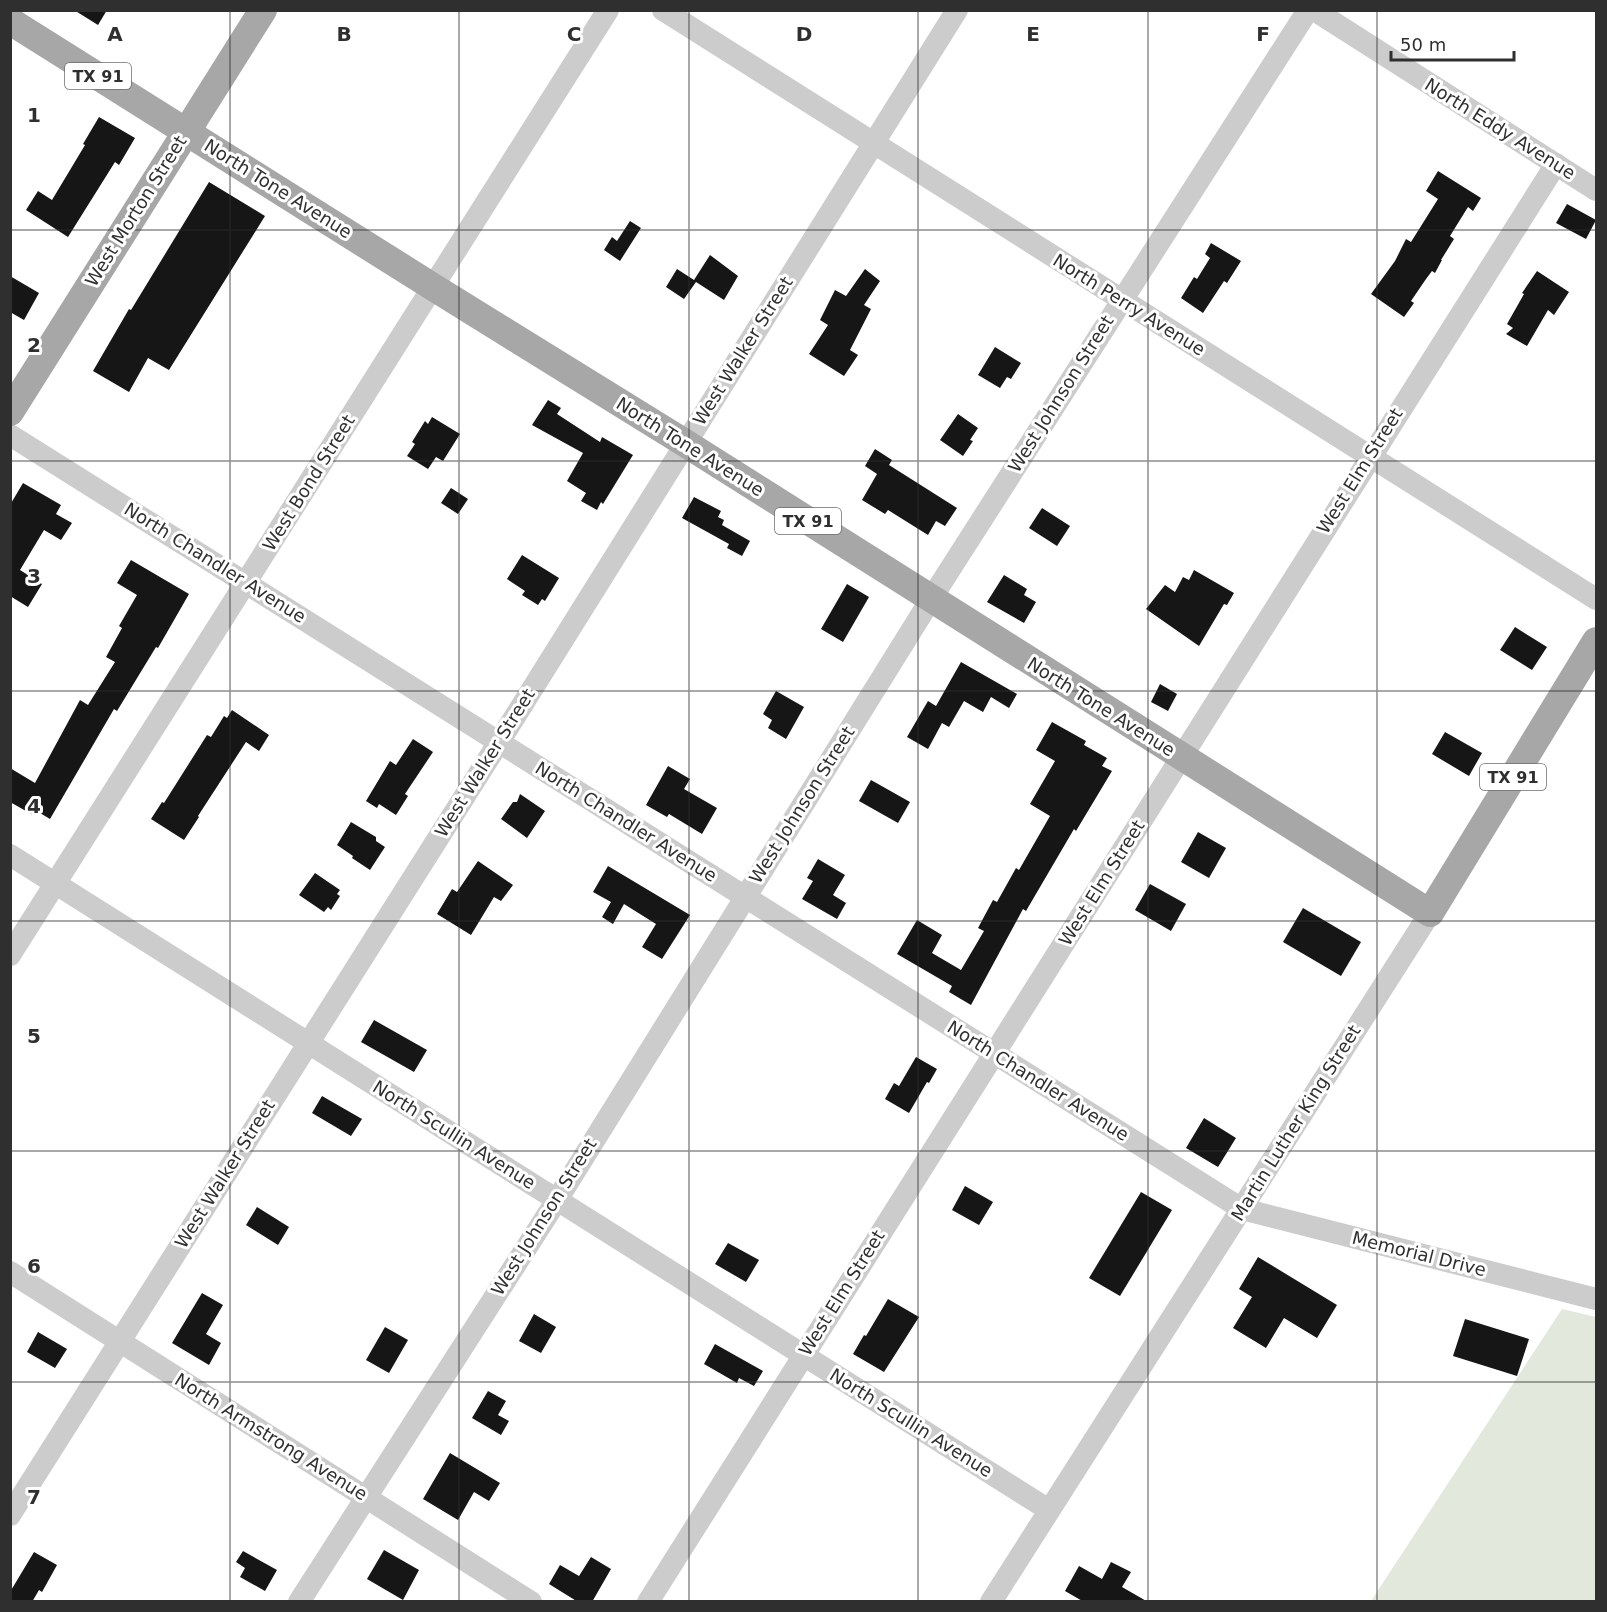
<svg xmlns="http://www.w3.org/2000/svg" width="1607" height="1612" viewBox="0 0 1607 1612" font-family="'DejaVu Sans',sans-serif">
<style>
.green{fill:#e3e8dc}
.building{fill:#161616}
.lines{fill:none;stroke-linecap:round;stroke-linejoin:round}
.minor{stroke:#ccc;stroke-width:22}
.major{stroke:#a7a7a7;stroke-width:28}
.grid{fill:none;stroke:#2f2f2f;stroke-width:1.5;stroke-opacity:0.55}
.labels{text-anchor:middle;stroke-width:6;stroke-linejoin:round;paint-order:stroke}
.shield{fill:#fff;stroke:#6d6d6d;stroke-width:1.5}
.shield-label{font-size:16px;font-weight:bold;fill:#2f2f2f}
.street-label{font-size:18px;fill:#2f2f2f;stroke:#fff}
.grid-label{font-size:20px;text-anchor:middle;font-weight:bold;fill:#2f2f2f;stroke:#fff;stroke-width:6;stroke-linejoin:round;paint-order:stroke}
</style>
<rect width="100%" height="100%" fill="#fff"/>
<polygon class="green" points="1562,1309 1596,1317 1596,1601 1371,1601"/>
<g class="building">
<polygon points="74,10 107,10 98,25"/>
<polygon points="99,117 135,138 119,165 115,162 68,237 26,210 38,191 52,200 85,145 83,144"/>
<polygon points="1438,171 1481,198 1473,211 1468,207 1450,236 1454,239 1441,260 1442,260 1435,273 1432,271 1426,279 1411,301 1414,303 1404,317 1371,294 1395,261 1406,239 1411,242 1438,199 1426,191"/>
<polygon points="209,182 265,216 169,370 148,358 129,392 93,371 129,309 131,310"/>
<polygon points="1567,204 1596,220 1586,239 1556,223"/>
<polygon points="630,221 641,228 620,261 604,250 612,237 617,241"/>
<polygon points="1211,243 1241,261 1227,283 1224,281 1203,313 1181,298 1194,277 1197,279 1210,258 1205,254"/>
<polygon points="710,255 738,276 724,300 696,282 684,299 666,287 677,269 694,280"/>
<polygon points="865,269 880,281 864,305 871,309 850,350 858,355 844,376 809,354 828,325 820,320 835,290 846,296"/>
<polygon points="1537,271 1569,292 1554,315 1548,310 1527,346 1506,334 1513,328 1507,324 1524,294 1522,293"/>
<polygon points="10,276 39,293 24,320 10,312"/>
<polygon points="995,347 1021,363 1011,379 1007,377 1000,388 978,375"/>
<polygon points="548,400 561,408 557,414 600,442 602,437 633,455 603,504 601,502 597,510 581,501 586,493 567,481 583,453 532,425"/>
<polygon points="958,414 978,428 970,440 973,441 963,456 940,440"/>
<polygon points="432,417 460,434 443,461 436,457 428,469 407,456 415,444 412,442 425,421 428,424"/>
<polygon points="875,449 892,460 889,465 957,508 945,526 936,521 928,535 888,510 885,514 862,500 877,474 865,466"/>
<polygon points="23,483 61,505 56,514 72,523 61,540 44,530 20,570 42,584 28,607 10,596 10,505"/>
<polygon points="451,488 468,499 458,514 441,503"/>
<polygon points="694,497 721,511 718,517 724,520 722,525 750,541 742,556 727,548 729,544 682,518"/>
<polygon points="1042,508 1070,526 1057,546 1029,528"/>
<polygon points="522,555 559,578 545,601 542,599 538,605 522,595 525,591 507,579"/>
<polygon points="131,560 189,594 158,648 156,647 117,711 114,709 50,819 35,810 33,815 10,802 10,768 35,783 80,700 88,705 115,662 106,657 122,628 119,626 137,595 117,583"/>
<polygon points="1194,570 1234,593 1227,605 1224,604 1199,646 1146,609 1165,585 1175,592 1183,577 1189,580"/>
<polygon points="1004,575 1027,589 1024,595 1036,602 1024,623 987,602"/>
<polygon points="847,584 869,597 843,642 821,629"/>
<polygon points="1515,627 1547,647 1532,670 1500,650"/>
<polygon points="961,662 1017,694 1009,708 991,697 983,712 964,701 949,727 942,723 928,749 907,737 928,701 936,706"/>
<polygon points="1160,684 1177,694 1168,711 1151,702"/>
<polygon points="776,691 804,707 786,739 768,728 772,720 763,714"/>
<polygon points="232,710 269,735 259,751 246,742 198,816 199,817 184,840 151,819 162,802 164,803 207,735 211,737 224,716 227,718"/>
<polygon points="1052,722 1086,741 1084,745 1107,758 1102,766 1112,771 1076,831 1074,829 1026,911 1023,909 971,1005 949,992 952,986 897,954 917,920 942,935 932,953 961,970 984,931 978,928 993,900 997,902 1016,868 1019,870 1050,816 1030,804 1055,761 1036,750"/>
<polygon points="1445,732 1482,753 1469,776 1432,754"/>
<polygon points="413,739 433,752 405,794 408,796 396,815 379,804 377,808 366,801 390,761 396,765"/>
<polygon points="668,766 690,779 684,789 717,808 702,834 669,814 667,817 646,805"/>
<polygon points="871,780 910,802 898,823 859,801"/>
<polygon points="520,794 545,811 527,838 501,819 513,802 517,802"/>
<polygon points="351,822 376,837 376,841 385,847 370,870 352,858 353,856 337,845"/>
<polygon points="1198,832 1226,848 1209,878 1181,862"/>
<polygon points="818,859 845,875 833,895 846,903 837,919 802,899 813,881 807,878"/>
<polygon points="478,861 513,885 501,901 494,897 471,935 437,914 452,889 457,892"/>
<polygon points="608,866 690,915 662,959 642,947 656,924 624,904 613,924 602,917 611,902 593,892"/>
<polygon points="315,873 340,890 337,894 340,896 331,910 328,907 324,912 299,895"/>
<polygon points="1150,884 1186,904 1171,931 1135,910"/>
<polygon points="1303,908 1361,942 1341,976 1283,942"/>
<polygon points="374,1020 427,1050 414,1072 361,1042"/>
<polygon points="916,1057 937,1069 929,1083 927,1082 909,1113 885,1099 894,1083 899,1086"/>
<polygon points="322,1096 362,1119 351,1136 312,1113"/>
<polygon points="1204,1118 1236,1138 1218,1167 1186,1148"/>
<polygon points="965,1186 993,1202 979,1225 952,1210"/>
<polygon points="1141,1192 1172,1210 1120,1296 1089,1278"/>
<polygon points="257,1207 289,1227 278,1245 246,1225"/>
<polygon points="728,1243 759,1260 746,1282 715,1264"/>
<polygon points="1258,1257 1337,1305 1317,1338 1284,1318 1266,1348 1233,1328 1252,1297 1239,1289"/>
<polygon points="202,1293 223,1305 206,1334 221,1343 209,1365 172,1343"/>
<polygon points="888,1299 919,1317 884,1372 853,1354 864,1335 866,1336"/>
<polygon points="534,1314 556,1327 541,1353 519,1341"/>
<polygon points="1465,1319 1529,1339 1517,1376 1453,1356"/>
<polygon points="385,1327 408,1340 389,1373 366,1360"/>
<polygon points="38,1332 67,1349 55,1368 27,1352"/>
<polygon points="715,1344 763,1371 754,1386 739,1378 737,1383 704,1364"/>
<polygon points="488,1391 506,1401 498,1415 509,1421 501,1435 472,1418"/>
<polygon points="450,1453 500,1483 489,1501 474,1492 458,1520 423,1499"/>
<polygon points="384,1550 419,1570 403,1600 367,1579"/>
<polygon points="243,1551 277,1570 265,1591 240,1577 245,1568 236,1562"/>
<polygon points="34,1552 57,1565 42,1592 39,1590 32,1602 10,1602 10,1592"/>
<polygon points="591,1557 611,1569 592,1602 578,1602 549,1584 560,1565 579,1576"/>
<polygon points="1111,1562 1131,1572 1122,1587 1148,1602 1084,1602 1065,1591 1079,1566 1102,1579"/>
</g>
<g class="lines">
<g class="minor">
<polyline points="663,10 1596,599"/>
<polyline points="1314,10 1596,190"/>
<polyline points="10,435 1242,1209 1596,1299"/>
<polyline points="10,855 1049,1510"/>
<polyline points="10,955 608,10"/>
<polyline points="10,1272 531,1602"/>
<polyline points="10,1515 499,742 957,10"/>
<polyline points="299,1602 557,1200 931,599 1308,10"/>
<polyline points="648,1602 1556,164"/>
<polyline points="991,1602 1430,913"/>
</g>
<g class="major">
<polyline points="10,21 433,287 685,443 1430,913 1596,641"/>
<polyline points="10,412 263,10"/>
</g>
</g>
<path class="grid" d="M 230,10 L 230,1602M 459,10 L 459,1602M 689,10 L 689,1602M 918,10 L 918,1602M 1148,10 L 1148,1602M 1377,10 L 1377,1602M 10,230 L 1596,230M 10,461 L 1596,461M 10,691 L 1596,691M 10,921 L 1596,921M 10,1151 L 1596,1151M 10,1382 L 1596,1382"/>
<g class="labels">
<g class="shield">
<rect x="65" y="63" width="66" height="26" rx="4.5"/>
<rect x="775" y="508" width="66" height="26" rx="4.5"/>
<rect x="1480" y="764" width="66" height="26" rx="4.5"/>
</g>
<g class="shield-label">
<text x="98" y="82">TX 91</text>
<text x="808" y="527">TX 91</text>
<text x="1513" y="783">TX 91</text>
</g>
<g class="street-label">
<text transform="translate(1500 129) rotate(32)" y="6">North Eddy Avenue</text>
<text transform="translate(278 189) rotate(32)" y="6">North Tone Avenue</text>
<text transform="translate(136 211) rotate(-58)" y="6">West Morton Street</text>
<text transform="translate(1129 305) rotate(32)" y="6">North Perry Avenue</text>
<text transform="translate(743 351) rotate(-58)" y="6">West Walker Street</text>
<text transform="translate(1061 394) rotate(-58)" y="6">West Johnson Street</text>
<text transform="translate(690 447) rotate(32)" y="6">North Tone Avenue</text>
<text transform="translate(1360 471) rotate(-58)" y="6">West Elm Street</text>
<text transform="translate(309 483) rotate(-58)" y="6">West Bond Street</text>
<text transform="translate(215 563) rotate(32)" y="6">North Chandler Avenue</text>
<text transform="translate(1101 707) rotate(32)" y="6">North Tone Avenue</text>
<text transform="translate(485 763) rotate(-58)" y="6">West Walker Street</text>
<text transform="translate(802 805) rotate(-58)" y="6">West Johnson Street</text>
<text transform="translate(626 822) rotate(32)" y="6">North Chandler Avenue</text>
<text transform="translate(1102 883) rotate(-58)" y="6">West Elm Street</text>
<text transform="translate(1038 1081) rotate(32)" y="6">North Chandler Avenue</text>
<text transform="translate(1296 1123) rotate(-58)" y="6">Martin Luther King Street</text>
<text transform="translate(454 1135) rotate(32)" y="6">North Scullin Avenue</text>
<text transform="translate(225 1174) rotate(-58)" y="6">West Walker Street</text>
<text transform="translate(544 1217) rotate(-58)" y="6">West Johnson Street</text>
<text transform="translate(1419 1254) rotate(14)" y="6">Memorial Drive</text>
<text transform="translate(842 1293) rotate(-58)" y="6">West Elm Street</text>
<text transform="translate(911 1423) rotate(32)" y="6">North Scullin Avenue</text>
<text transform="translate(271 1437) rotate(32)" y="6">North Armstrong Avenue</text>
</g>
</g>
<g class="grid-label">
<text x="115" y="41">A</text>
<text x="344" y="41">B</text>
<text x="574" y="41">C</text>
<text x="804" y="41">D</text>
<text x="1033" y="41">E</text>
<text x="1263" y="41">F</text>
<text x="34" y="122">1</text>
<text x="34" y="352">2</text>
<text x="34" y="583">3</text>
<text x="34" y="813">4</text>
<text x="34" y="1043">5</text>
<text x="34" y="1273">6</text>
<text x="34" y="1504">7</text>
</g>
<rect width="1607" height="1612" fill="none" stroke="#2f2f2f" stroke-width="24"/>
<path d="M1391 51v9h123v-9" fill="none" stroke="#2f2f2f" stroke-width="3"/>
<text x="1400" y="51" font-size="18" fill="#2f2f2f" stroke="#ffffff" stroke-width="4.5" paint-order="stroke">50 m</text>
</svg>
